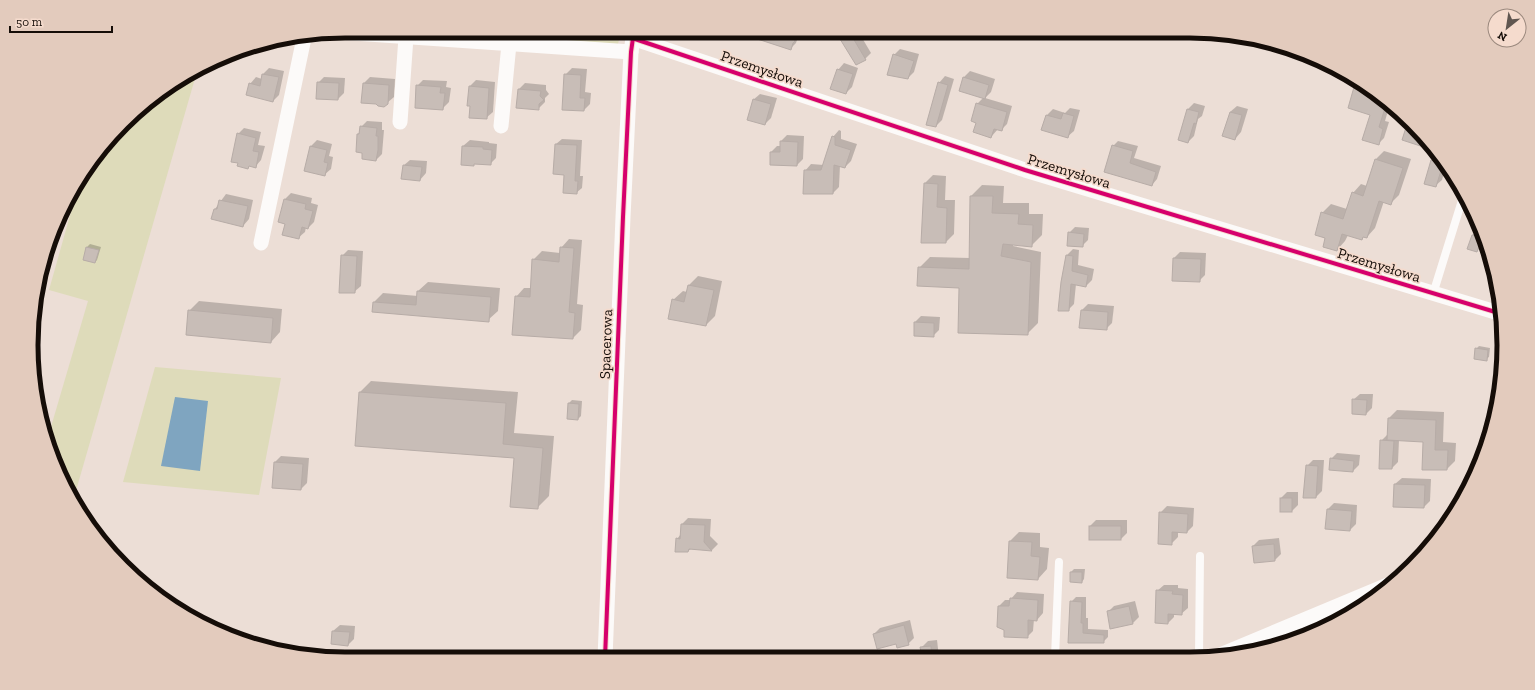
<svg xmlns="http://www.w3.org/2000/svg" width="1535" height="690" viewBox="0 0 1535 690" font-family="'Zilla Slab',serif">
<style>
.green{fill:#dedbba}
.water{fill:#7fa5c0}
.shadow{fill:#0003}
.building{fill:#c8bdb7;stroke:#b7aca7}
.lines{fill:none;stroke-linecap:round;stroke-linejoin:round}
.path{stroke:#c8c2c0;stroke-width:2.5;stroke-dasharray:2 2;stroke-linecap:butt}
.service{stroke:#fcfaf9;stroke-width:8}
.minor{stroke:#fcfaf9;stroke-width:15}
.tertiary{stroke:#fcfaf9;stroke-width:19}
.cycleway-casing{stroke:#f5dbcd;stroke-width:6}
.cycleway{stroke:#d6006c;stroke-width:4}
.labels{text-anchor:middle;stroke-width:3.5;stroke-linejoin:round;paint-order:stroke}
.street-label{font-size:15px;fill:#150d08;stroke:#f5dbcd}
.rim{fill:none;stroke:#150d08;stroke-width:5}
</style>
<rect width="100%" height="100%" fill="#ecded6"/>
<g class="green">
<polygon points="436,31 621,31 618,44"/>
<polygon points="198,68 73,501 48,437 88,301 49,290 80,180 138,109 188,73"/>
<polygon points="155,367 281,378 259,495 123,482"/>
</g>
<polygon class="water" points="175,397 208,401 200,471 161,466"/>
<g class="shadow">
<polygon points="733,31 800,31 801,34 798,37 796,43 790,49"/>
<polygon points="851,31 858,31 871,53 865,59 842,39"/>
<polygon points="900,49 919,54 914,72 908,78 894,55"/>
<polygon points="844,63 858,68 852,87 846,93 838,70"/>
<polygon points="269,68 284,71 279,95 273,101 250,84 256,77 262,79 263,74"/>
<polygon points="572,68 587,69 585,92 591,93 590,104 584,110 565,75"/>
<polygon points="970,71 995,79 991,92 985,98 1012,106 1007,124 1001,130 998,129 991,137 977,122 977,104 984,97 964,77"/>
<polygon points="945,76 954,79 942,120 936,126 939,83"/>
<polygon points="324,77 345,78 344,93 338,99 318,83"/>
<polygon points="370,77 395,79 394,97 387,103 377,103 364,83"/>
<polygon points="423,80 447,81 446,87 451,88 449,102 442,109 417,86"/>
<polygon points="476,80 495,82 493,112 486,118 471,106 470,86"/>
<polygon points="525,83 546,85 546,90 549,94 545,98 545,102 538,109 519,89"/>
<polygon points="1360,83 1390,104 1385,121 1389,122 1384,138 1378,144 1371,114 1355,88"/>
<polygon points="760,94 777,98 771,118 765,124 753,100"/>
<polygon points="1194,103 1205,106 1202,116 1198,119 1194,136 1188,142 1179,140 1188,109"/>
<polygon points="1237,106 1248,109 1241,132 1235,139 1230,112"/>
<polygon points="1070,108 1080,110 1074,131 1067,137 1042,129 1047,115 1053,109 1065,113"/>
<polygon points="367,121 382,122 382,130 384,130 382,154 376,160 363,152 358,134 360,132 361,127"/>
<polygon points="244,128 261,132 258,145 265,146 261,160 255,167 250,165 248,167 238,134"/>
<polygon points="839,130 841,131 841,139 857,144 851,161 845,167 840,165 839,187 833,193 805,171 811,164 824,165 833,137"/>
<polygon points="787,135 804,136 803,159 797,165 771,152 777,146 781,146 781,141"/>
<polygon points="562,139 582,140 580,176 583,176 582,188 576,193 565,174 556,144"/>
<polygon points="317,140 332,144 329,156 333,157 331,169 324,175 305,171 311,146"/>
<polygon points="470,140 489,142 489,143 497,144 496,158 490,164 476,163 473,165 463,146"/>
<polygon points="1118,141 1138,146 1134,158 1161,166 1157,179 1152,185 1113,146"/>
<polygon points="1384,151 1411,159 1399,195 1391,203 1384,201 1375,228 1367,237 1364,236 1361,239 1348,235 1345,241 1337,250 1326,237 1322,213 1331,204 1347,209 1353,193 1361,184 1367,186 1376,159"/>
<polygon points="1438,155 1440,155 1446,165 1442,180 1435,186 1432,161"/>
<polygon points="410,160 427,161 426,173 420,180 403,166"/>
<polygon points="933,175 946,176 945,200 955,200 954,234 946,242 922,242 925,183"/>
<polygon points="982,185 1004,186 1003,203 1029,203 1029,214 1043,214 1042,235 1031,246 1013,244 1013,246 1041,252 1038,323 1027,334 960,287 919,268 930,257 970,258 971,196"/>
<polygon points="291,193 312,198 311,203 318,205 314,222 308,228 306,227 305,232 298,238 286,223 285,199"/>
<polygon points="226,194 253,200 249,219 243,226 215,209"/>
<polygon points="1075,227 1089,228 1088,240 1082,246 1069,233"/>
<polygon points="1475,233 1482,234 1483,237 1480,248 1477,251 1472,235"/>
<polygon points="569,239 582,240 577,304 583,305 581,330 573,338 516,297 524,288 531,288 533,260 542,251 560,253 561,248"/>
<polygon points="90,244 101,247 97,260 95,262 84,260 87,247"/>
<polygon points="1073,249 1079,250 1078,265 1094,269 1092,280 1086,286 1076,284 1074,304 1068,310 1067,255"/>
<polygon points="348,250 363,251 361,286 354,292 342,256"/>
<polygon points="1180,252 1206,253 1205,275 1199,281 1173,280 1174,258"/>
<polygon points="698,276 722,281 715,316 706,325 673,300 683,291 687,292 689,285"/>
<polygon points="428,282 500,288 498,311 488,320 374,302 383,293 418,296 418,291"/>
<polygon points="199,301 282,309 280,332 271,342 189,311"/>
<polygon points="1088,304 1114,306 1112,323 1106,329 1081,327 1082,310"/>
<polygon points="921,316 940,317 939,330 933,336 915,322"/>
<polygon points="1479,346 1490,348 1489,357 1486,359 1476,349"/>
<polygon points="371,381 518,392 514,433 554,436 549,496 537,508 515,457 359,393"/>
<polygon points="1360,394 1373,394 1372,408 1366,414 1353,400"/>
<polygon points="572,400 582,401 581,416 578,419 568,418 569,403"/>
<polygon points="1397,410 1444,412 1443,442 1456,443 1455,461 1447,469 1424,441 1399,440 1398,462 1392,468 1380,468 1381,441 1387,435 1389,435 1389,418"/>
<polygon points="1337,453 1360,455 1359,465 1353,471 1331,459"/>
<polygon points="281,456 309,458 307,483 301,489 273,487 275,462"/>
<polygon points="1313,460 1324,460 1322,491 1316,497 1307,466"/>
<polygon points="1474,472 1475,472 1469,482 1468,478"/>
<polygon points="1402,478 1431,479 1430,501 1424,507 1395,484"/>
<polygon points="1287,492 1298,492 1298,505 1292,511 1281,511 1281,498"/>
<polygon points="1334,503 1357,505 1356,524 1350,530 1328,509"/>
<polygon points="1167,506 1194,508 1193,526 1187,532 1178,532 1178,537 1171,544 1160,513"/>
<polygon points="688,518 711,519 710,536 718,544 712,550 691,549 688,551 677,539 681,534 682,524"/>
<polygon points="1096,520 1127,520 1127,533 1121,539 1090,539 1090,526"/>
<polygon points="1019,532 1040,533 1040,547 1049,548 1047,569 1038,579 1010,541"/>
<polygon points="1279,538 1281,554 1275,560 1253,546 1259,540"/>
<polygon points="1074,569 1085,569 1084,579 1082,582 1071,572"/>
<polygon points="1164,585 1178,585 1178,588 1188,589 1188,608 1181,614 1174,614 1174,617 1168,623 1157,591"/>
<polygon points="1017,592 1044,594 1043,613 1037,620 1034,619 1033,631 1027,637 1005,629 999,606 1005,600 1010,600"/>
<polygon points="1076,597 1086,597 1086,618 1088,618 1088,629 1108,630 1108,637 1103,642 1069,642 1071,602"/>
<polygon points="1135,601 1139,617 1133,623 1108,612 1114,606"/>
<polygon points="910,620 914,638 908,644 874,634 880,628"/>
<polygon points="340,625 355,626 354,639 348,645 333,631"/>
<polygon points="937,640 939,657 923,657 922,647 928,641"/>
<polygon points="371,650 384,650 383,659 364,659 364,656"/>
</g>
<g class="building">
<polygon points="739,31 796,31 794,39 795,41 793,43 791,50 739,33"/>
<polygon points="850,33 866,60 856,65 840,39"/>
<polygon points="893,54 914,61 908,79 887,75"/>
<polygon points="837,69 853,74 846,94 830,89"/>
<polygon points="262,74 279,77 273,102 246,95 249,83 260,86"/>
<polygon points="564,74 581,75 580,98 585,98 584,111 562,110"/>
<polygon points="963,77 989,85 985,99 959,91"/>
<polygon points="317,82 339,83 338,100 316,99"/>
<polygon points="938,82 948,85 936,127 926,125"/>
<polygon points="363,83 389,85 388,104 384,107 378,106 376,104 361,103"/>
<polygon points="416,85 441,87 440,93 445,93 443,110 415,108"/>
<polygon points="469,86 489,88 487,119 469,118 470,106 467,106"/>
<polygon points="1354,87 1377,94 1387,102 1379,127 1383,129 1379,145 1362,140 1370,115 1348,108"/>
<polygon points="518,89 541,91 540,96 544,100 539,104 539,110 516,108"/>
<polygon points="753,99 771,104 765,125 747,120"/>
<polygon points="976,103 1007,112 1002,131 994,129 991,138 973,132 976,123 971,121"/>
<polygon points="1187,109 1199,112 1196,124 1194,123 1188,143 1178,140"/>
<polygon points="1230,112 1242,115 1235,140 1222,136"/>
<polygon points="1063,113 1074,116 1068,138 1041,130 1046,115 1061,119"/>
<polygon points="1408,121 1414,127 1436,151 1402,140"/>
<polygon points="360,126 377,128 376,136 378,136 378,150 376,161 362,159 362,153 356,152 357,134 359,134"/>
<polygon points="237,133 256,138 253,151 259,152 256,168 249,166 248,169 237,166 238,163 231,162"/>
<polygon points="832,136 835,137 835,145 851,150 845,168 834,165 833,194 803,194 804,170 821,170"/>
<polygon points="780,141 798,142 797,166 770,165 770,152 780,152"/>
<polygon points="555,144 577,145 575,181 578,181 577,194 563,193 564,175 553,174"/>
<polygon points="1112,145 1133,151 1130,163 1156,172 1152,186 1104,172"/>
<polygon points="310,146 327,150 324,162 328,163 325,176 304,171"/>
<polygon points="462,146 483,147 483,149 492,150 491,165 474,164 474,166 461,165"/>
<polygon points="1375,159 1403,168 1391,205 1379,201 1367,238 1363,237 1362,240 1342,234 1337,251 1323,247 1325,238 1315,235 1321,212 1343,219 1352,192 1363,196"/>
<polygon points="1431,160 1443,164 1436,187 1424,184"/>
<polygon points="403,165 422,167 420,181 401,179"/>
<polygon points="924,183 938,184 937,207 947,208 946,243 921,243"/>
<polygon points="970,196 993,196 992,213 1019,214 1018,224 1033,225 1032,247 1003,244 1001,256 1031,262 1028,335 958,333 959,288 917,286 918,267 969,269"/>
<polygon points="284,199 306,204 305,209 313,211 308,229 302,227 299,239 282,235 285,224 278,222"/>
<polygon points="219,200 248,206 243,227 211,219 214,209 217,209"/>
<polygon points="1068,232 1084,234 1083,247 1067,246"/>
<polygon points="1472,235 1482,238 1477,252 1467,249"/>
<polygon points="86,247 99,250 95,263 83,260"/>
<polygon points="560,247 574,248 569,312 575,313 573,339 512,335 515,296 530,297 532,259 559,262"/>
<polygon points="341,255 357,256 355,293 339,293"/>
<polygon points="1066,255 1073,256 1072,271 1088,275 1086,287 1071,284 1069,311 1058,311 1061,282"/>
<polygon points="1173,258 1201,259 1200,282 1172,281"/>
<polygon points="688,285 714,290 706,326 668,319 672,299 684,302"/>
<polygon points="417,291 491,297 489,322 372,312 373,302 416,305"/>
<polygon points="188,310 273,318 271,343 186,335"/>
<polygon points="1081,310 1108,312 1107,330 1079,328"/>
<polygon points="914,322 934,323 934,337 914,336"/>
<polygon points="1475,348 1488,350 1487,361 1474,359"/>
<polygon points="359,392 506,403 503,444 543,448 538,509 510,507 514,458 355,446"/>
<polygon points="1352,399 1367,400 1366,415 1352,414"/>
<polygon points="568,403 579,404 578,420 567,419"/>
<polygon points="1388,418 1436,420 1435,450 1448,450 1447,470 1422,470 1423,442 1387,440"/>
<polygon points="1380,440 1394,441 1392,469 1379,469"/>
<polygon points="1330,458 1354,461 1353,472 1329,470"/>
<polygon points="274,462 303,464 301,490 272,488"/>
<polygon points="1306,465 1318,466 1316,498 1303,498"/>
<polygon points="1394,484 1425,485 1424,508 1393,507"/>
<rect x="1280" y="498" width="12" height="14"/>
<polygon points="1327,509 1352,511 1350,531 1325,529"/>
<polygon points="1159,512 1188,514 1187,533 1172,532 1172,545 1158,544"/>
<polygon points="681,524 705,525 704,542 712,551 689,549 688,552 675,552 676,538 680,539"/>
<rect x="1089" y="526" width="32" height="14"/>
<polygon points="1009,541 1032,542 1031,556 1040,557 1038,580 1007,578"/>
<polygon points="1274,544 1275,561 1254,563 1252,546"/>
<polygon points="1070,572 1082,572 1082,583 1070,582"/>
<polygon points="1156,590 1173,591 1172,594 1183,595 1182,615 1168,614 1168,624 1155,623"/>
<polygon points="1010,598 1038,600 1037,621 1028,620 1028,638 1004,637 1004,630 997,627 998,606 1009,606"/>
<polygon points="1070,601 1082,602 1081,623 1083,623 1083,633 1104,635 1104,643 1068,643"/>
<polygon points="1129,606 1133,624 1110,629 1107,611"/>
<polygon points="904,625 909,645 897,648 896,644 877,649 873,634"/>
<polygon points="332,631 350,632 348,646 331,644"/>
<polygon points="931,646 932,657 922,657 920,647"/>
</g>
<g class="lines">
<polyline class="path" points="1396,573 1404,569"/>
<g class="service">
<polyline points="1433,294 1464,194"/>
<polyline points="1199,656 1200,556"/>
<polyline points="1055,657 1059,562"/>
</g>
<g class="minor">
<polyline points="339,32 631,52"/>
<polyline points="632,38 1025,170 1502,314"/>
<polyline points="400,122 406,37"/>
<polyline points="501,126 509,44"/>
<polyline points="261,243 304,38"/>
<polyline points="605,658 623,217 631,52 634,31"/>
</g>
<polyline class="tertiary" points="1223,656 1388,587"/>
<defs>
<g id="cycleway">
<polyline points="632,38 1025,170 1502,314"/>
<polyline points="605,658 623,217 631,52 634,31"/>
</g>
</defs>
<use href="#cycleway" class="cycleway-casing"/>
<use href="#cycleway" class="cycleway"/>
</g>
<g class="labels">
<g class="street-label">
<text transform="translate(762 69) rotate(19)" y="5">Przemysłowa</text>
<text transform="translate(1069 171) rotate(17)" y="5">Przemysłowa</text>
<text transform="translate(1379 265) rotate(17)" y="5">Przemysłowa</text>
<text transform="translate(606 344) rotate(-88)" y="5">Spacerowa</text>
</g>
</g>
<path d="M0 0H1535V690H0ZM345 38H1190A307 307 0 0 1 1497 345V345A307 307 0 0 1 1190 652H345A307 307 0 0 1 38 345V345A307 307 0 0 1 345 38Z" fill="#e3cbbd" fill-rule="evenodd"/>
<path class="rim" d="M345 38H1190A307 307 0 0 1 1497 345V345A307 307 0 0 1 1190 652H345A307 307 0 0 1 38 345V345A307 307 0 0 1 345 38Z"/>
<g transform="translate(1507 28) rotate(210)"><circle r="19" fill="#f5dbcd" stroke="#9b897e"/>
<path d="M0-3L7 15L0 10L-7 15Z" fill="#605650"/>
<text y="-6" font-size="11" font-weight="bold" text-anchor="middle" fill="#150d08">N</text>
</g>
<path d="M10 26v6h102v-6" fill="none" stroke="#150d08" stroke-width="2"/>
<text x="16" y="26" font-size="12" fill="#150d08" stroke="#f5dbcd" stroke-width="3" paint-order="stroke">50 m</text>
</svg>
